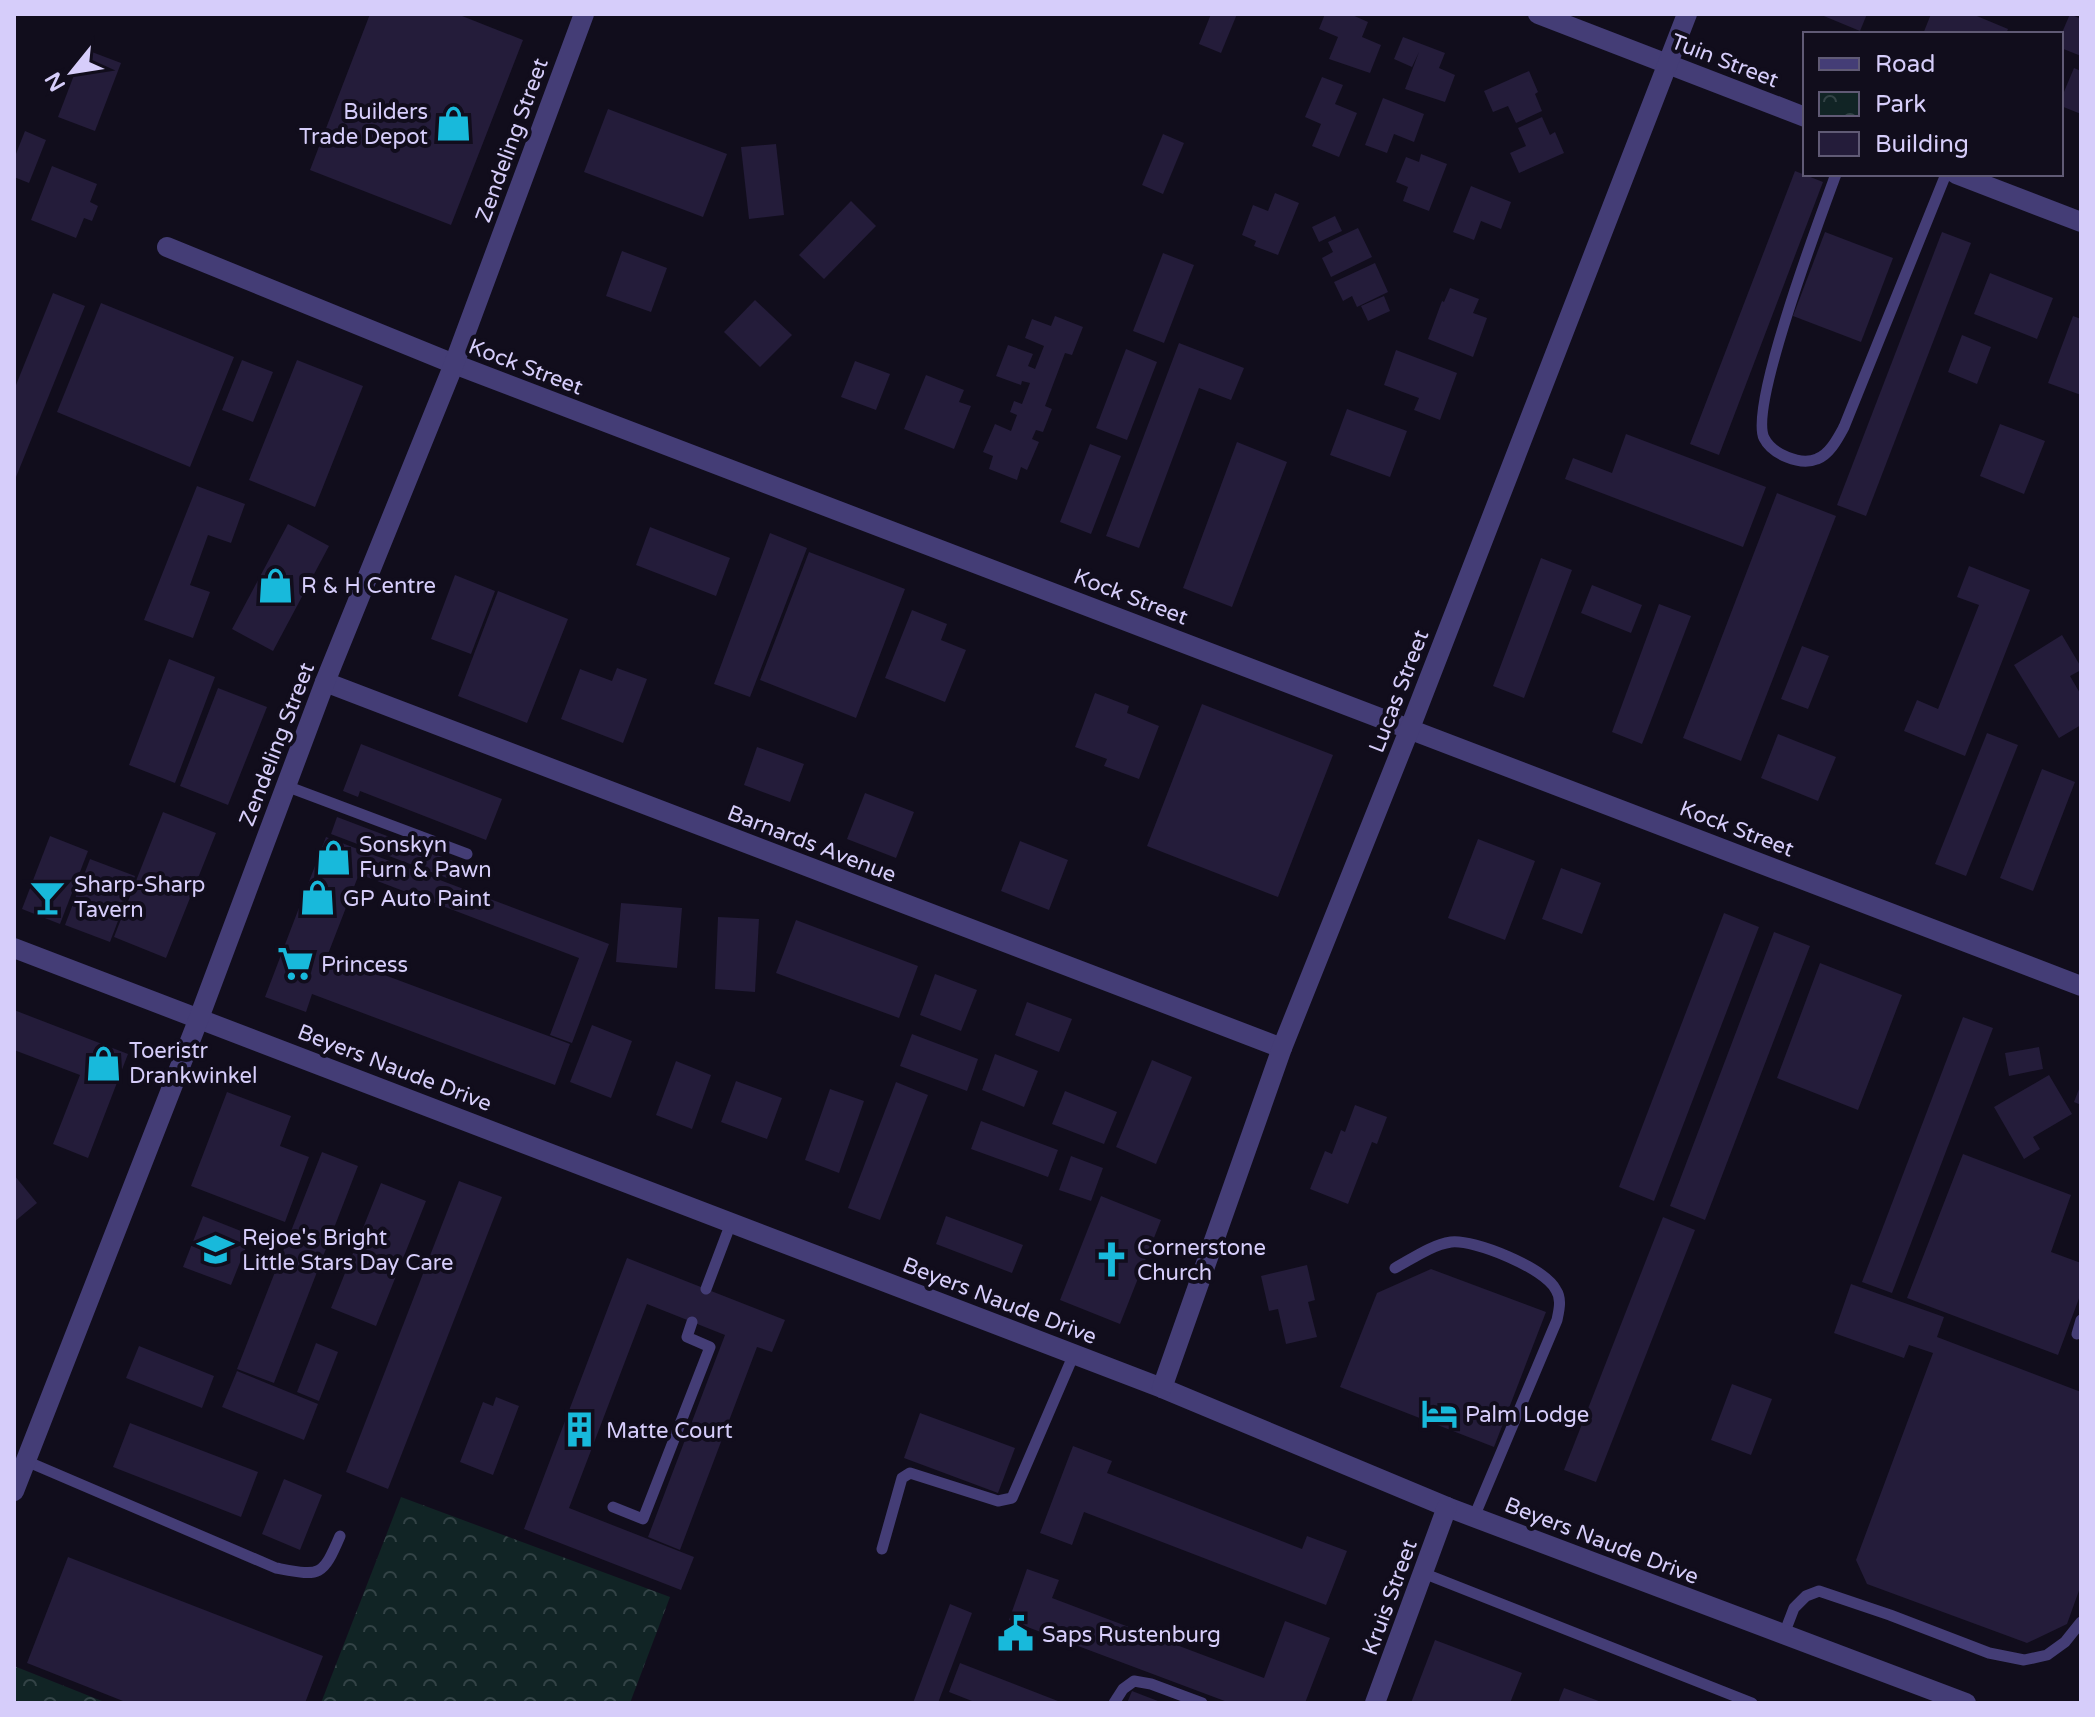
<svg xmlns="http://www.w3.org/2000/svg" width="2095" height="1717" viewBox="0 0 2095 1717" font-family="'Varela Round',sans-serif">
<style>
.park{fill:url(#park-crowns)}
.building{fill:#241c3a}
.lines{fill:none;stroke-linecap:round;stroke-linejoin:round}
.lane{stroke:#443d76;stroke-width:11}
.street{stroke:#443d76;stroke-width:20}
.labels{text-anchor:middle;stroke-width:8;stroke-linejoin:round;paint-order:stroke}
.street-label{font-size:22px;fill:#d6cdfa;stroke:#110d1c}
.poi-label{font-size:22px;fill:#d6cdfa;stroke:#110d1c;text-anchor:start}
</style>
<defs>
<pattern id="park-crowns" width="20" height="18" patternUnits="userSpaceOnUse" patternTransform="scale(2)"><rect width="20" height="18" fill="#112425"/><path d="M2 6a3 3 0 1 1 6 0M12 15a3 3 0 1 1 6 0" fill="none" stroke="#334346"/></pattern>
</defs>
<rect width="100%" height="100%" fill="#110d1c"/>
<g class="park">
<polygon points="401,1497 670,1597 630,1703 321,1703"/>
<polygon points="14,1666 107,1703 14,1703"/>
</g>
<g class="building">
<polygon points="370,14 457,14 523,40 451,225 310,170"/>
<polygon points="1211,14 1237,14 1221,53 1199,44"/>
<polygon points="1325,14 1350,14 1368,22 1362,37 1381,45 1370,73 1329,59 1338,37 1319,29"/>
<polygon points="1819,14 1867,14 1860,31"/>
<polygon points="1931,14 1972,14 2008,29 2006,34 1923,34"/>
<polygon points="2070,14 2081,19 2081,56 2061,48 2061,35"/>
<polygon points="1403,37 1445,53 1439,68 1455,75 1445,102 1405,89 1419,52 1412,67 1394,59"/>
<polygon points="84,49 121,63 95,131 58,117"/>
<polygon points="2074,68 2081,71 2081,114 2061,106 2061,99"/>
<polygon points="1529,71 1538,92 1535,94 1542,111 1516,123 1508,106 1493,112 1484,91"/>
<polygon points="1322,77 1343,85 1335,104 1357,113 1339,157 1312,146 1321,124 1305,117"/>
<polygon points="1383,98 1424,114 1414,142 1394,134 1387,153 1365,145"/>
<polygon points="608,109 727,154 703,217 584,172"/>
<polygon points="1542,117 1550,135 1555,132 1564,153 1519,173 1510,153 1526,146 1518,128"/>
<polygon points="25,131 46,140 29,183 14,177 14,159"/>
<polygon points="1163,134 1184,143 1163,194 1142,185"/>
<polygon points="776,144 784,215 749,219 741,147"/>
<polygon points="1421,154 1447,164 1429,211 1403,201 1408,187 1396,182 1406,157 1419,162"/>
<polygon points="52,166 97,184 90,202 98,206 92,221 84,218 76,238 31,220"/>
<polygon points="1795,171 1823,182 1719,455 1690,444"/>
<polygon points="1471,186 1511,202 1501,229 1481,221 1474,240 1453,232"/>
<polygon points="1275,193 1299,203 1278,255 1254,246 1256,241 1242,235 1253,205 1268,211"/>
<polygon points="851,201 876,226 824,279 799,255"/>
<polygon points="1335,216 1342,231 1319,242 1312,227"/>
<polygon points="1358,228 1372,257 1331,277 1322,258 1333,252 1328,242"/>
<polygon points="1825,232 1893,258 1861,342 1793,316"/>
<polygon points="1942,232 1971,243 1866,516 1837,505"/>
<polygon points="622,251 667,268 651,312 606,296"/>
<polygon points="1163,253 1194,265 1164,343 1133,331"/>
<polygon points="1375,263 1388,292 1357,307 1352,296 1343,301 1334,282"/>
<polygon points="1990,273 2053,298 2037,339 1974,314"/>
<polygon points="1450,288 1479,299 1473,313 1487,318 1473,357 1428,339 1442,301 1444,302"/>
<polygon points="53,293 85,306 14,482 14,390"/>
<polygon points="1384,296 1390,311 1368,321 1361,306"/>
<polygon points="755,300 792,335 760,367 724,332"/>
<polygon points="101,303 234,357 190,467 57,412"/>
<polygon points="1055,316 1083,327 1072,355 1065,353 1045,406 1052,409 1043,432 1036,430 1032,439 1039,442 1027,470 1021,467 1017,480 989,469 993,456 983,452 995,424 1011,431 1017,415 1010,412 1014,401 1022,404 1030,383 1022,381 1021,385 996,376 1008,345 1033,354 1028,366 1035,369 1044,346 1025,338 1032,319 1051,326"/>
<polygon points="2073,316 2081,319 2081,395 2048,383"/>
<polygon points="1962,335 1991,347 1977,384 1948,372"/>
<polygon points="1179,343 1244,368 1231,400 1199,388 1139,548 1106,536"/>
<polygon points="1126,349 1157,362 1127,440 1096,428"/>
<polygon points="1396,350 1457,373 1440,420 1414,410 1419,398 1384,385"/>
<polygon points="242,360 273,372 253,422 222,410"/>
<polygon points="297,360 363,386 315,507 249,480"/>
<polygon points="855,361 890,374 876,410 841,397"/>
<polygon points="926,375 964,390 959,402 971,406 954,449 904,429"/>
<polygon points="1347,409 1407,431 1390,477 1330,455"/>
<polygon points="2000,424 2045,441 2024,494 1980,476"/>
<polygon points="1626,434 1766,487 1743,547 1565,479 1573,458 1612,473"/>
<polygon points="1237,442 1287,462 1232,607 1183,588"/>
<polygon points="1090,444 1121,456 1091,534 1060,522"/>
<polygon points="197,486 245,504 231,543 208,535 190,585 210,592 193,638 144,620"/>
<polygon points="1777,493 1836,516 1741,761 1683,738"/>
<polygon points="288,524 329,546 273,651 232,629"/>
<polygon points="650,527 730,558 716,596 636,565"/>
<polygon points="770,533 807,548 750,697 714,684"/>
<polygon points="809,552 905,589 856,718 760,680"/>
<polygon points="1541,558 1572,570 1524,698 1493,686"/>
<polygon points="1969,566 2030,590 1965,756 1904,731 1917,700 1938,709 1979,605 1957,597"/>
<polygon points="455,575 495,591 471,654 431,639"/>
<polygon points="1592,585 1642,605 1631,633 1581,613"/>
<polygon points="498,591 568,619 527,723 458,696"/>
<polygon points="1659,604 1691,616 1642,744 1612,732"/>
<polygon points="912,610 947,624 941,640 966,650 945,702 885,678"/>
<polygon points="2062,635 2081,667 2081,670 2070,676 2081,695 2081,725 2059,738 2014,665"/>
<polygon points="1802,646 1829,656 1808,709 1781,699"/>
<polygon points="169,659 215,677 175,783 129,765"/>
<polygon points="617,668 647,679 623,743 561,719 580,669 612,681"/>
<polygon points="218,688 267,707 228,805 180,786"/>
<polygon points="1095,693 1129,706 1127,713 1159,726 1139,779 1104,766 1107,759 1075,747"/>
<polygon points="1202,704 1333,755 1278,897 1147,846"/>
<polygon points="1987,733 2018,745 1966,876 1935,864"/>
<polygon points="1778,734 1836,757 1818,801 1761,778"/>
<polygon points="361,744 502,799 486,840 360,791 358,797 343,791"/>
<polygon points="757,747 804,764 790,802 744,785"/>
<polygon points="2042,769 2075,782 2033,891 2000,878"/>
<polygon points="865,793 914,812 896,858 847,839"/>
<polygon points="163,812 216,833 166,958 114,937"/>
<polygon points="337,817 453,861 447,878 331,834"/>
<polygon points="50,836 88,851 60,924 22,909"/>
<polygon points="326,837 609,944 572,1043 550,1035 579,958 359,874 328,954 570,1044 555,1085 312,994 306,1012 265,997"/>
<polygon points="1478,839 1535,861 1505,940 1448,918"/>
<polygon points="1020,841 1068,860 1049,910 1001,891"/>
<polygon points="90,859 135,876 110,942 65,925"/>
<polygon points="1561,868 1601,883 1582,934 1542,919"/>
<polygon points="621,903 682,908 677,968 616,962"/>
<polygon points="1724,913 1759,927 1654,1201 1619,1187"/>
<polygon points="718,917 759,919 755,992 715,989"/>
<polygon points="796,920 918,966 899,1018 776,973"/>
<polygon points="1774,932 1810,946 1705,1220 1670,1206"/>
<polygon points="1820,963 1902,995 1858,1110 1777,1078"/>
<polygon points="935,974 977,990 961,1031 920,1015"/>
<polygon points="1027,1002 1072,1019 1059,1052 1015,1035"/>
<polygon points="14,1010 128,1054 88,1158 53,1144 80,1075 14,1050"/>
<polygon points="1963,1017 1993,1028 1892,1293 1862,1282"/>
<polygon points="592,1025 632,1041 611,1098 570,1082"/>
<polygon points="912,1034 978,1059 967,1091 900,1066"/>
<polygon points="2039,1047 2043,1069 2009,1076 2005,1053"/>
<polygon points="995,1054 1038,1071 1024,1107 982,1090"/>
<polygon points="1152,1060 1192,1077 1156,1164 1116,1147"/>
<polygon points="676,1061 711,1075 692,1129 656,1115"/>
<polygon points="2049,1075 2072,1114 2033,1137 2040,1149 2024,1159 1994,1107"/>
<polygon points="736,1081 782,1098 767,1139 721,1122"/>
<polygon points="896,1082 928,1095 880,1220 848,1208"/>
<polygon points="2081,1084 2081,1105 2074,1102"/>
<polygon points="830,1089 864,1101 839,1173 805,1160"/>
<polygon points="1065,1091 1117,1112 1104,1144 1052,1124"/>
<polygon points="227,1092 291,1116 280,1146 309,1157 285,1222 191,1186"/>
<polygon points="1355,1105 1387,1117 1377,1144 1372,1142 1348,1204 1310,1189 1325,1151 1332,1154 1341,1130 1345,1132"/>
<polygon points="981,1121 1058,1150 1048,1177 971,1149"/>
<polygon points="322,1152 358,1166 274,1383 237,1369"/>
<polygon points="1963,1154 2071,1195 2051,1252 2081,1263 2081,1293 2058,1355 1907,1298"/>
<polygon points="1071,1156 1103,1168 1091,1201 1059,1190"/>
<polygon points="14,1175 37,1203 14,1222"/>
<polygon points="459,1181 502,1197 388,1489 346,1472"/>
<polygon points="381,1183 426,1201 376,1326 331,1308"/>
<polygon points="1101,1196 1161,1220 1120,1324 1060,1300"/>
<polygon points="203,1216 251,1235 231,1285 183,1267"/>
<polygon points="946,1216 1023,1245 1012,1273 936,1244"/>
<polygon points="1663,1217 1695,1230 1596,1482 1564,1470"/>
<polygon points="627,1258 785,1320 772,1352 757,1347 680,1550 648,1537 725,1335 647,1304 569,1508 694,1557 681,1590 524,1529"/>
<polygon points="1307,1265 1315,1300 1308,1302 1317,1337 1286,1344 1278,1309 1269,1311 1261,1276"/>
<polygon points="1431,1269 1546,1312 1494,1447 1340,1387 1377,1293"/>
<polygon points="1851,1284 1944,1317 1937,1337 2081,1392 2081,1585 2067,1624 2027,1643 1867,1584 1856,1560 1933,1353 1909,1345 1904,1358 1834,1333"/>
<polygon points="316,1343 338,1352 319,1401 297,1392"/>
<polygon points="139,1346 214,1376 202,1408 126,1378"/>
<polygon points="237,1371 318,1404 304,1440 222,1407"/>
<polygon points="1732,1384 1772,1399 1751,1455 1711,1440"/>
<polygon points="496,1397 519,1406 493,1475 460,1462 483,1402 493,1406"/>
<polygon points="920,1413 1015,1448 998,1493 904,1458"/>
<polygon points="130,1423 258,1472 241,1517 113,1467"/>
<polygon points="1073,1446 1112,1461 1107,1473 1302,1549 1307,1536 1347,1551 1326,1605 1084,1512 1072,1545 1040,1533"/>
<polygon points="284,1479 322,1495 300,1550 262,1534"/>
<polygon points="68,1557 323,1656 305,1703 128,1703 27,1663"/>
<polygon points="1027,1569 1059,1580 1052,1598 1264,1678 1285,1621 1330,1638 1305,1703 1230,1703 1009,1620"/>
<polygon points="950,1604 972,1613 938,1703 913,1703"/>
<polygon points="1435,1640 1522,1673 1510,1703 1411,1703"/>
<polygon points="960,1663 1063,1703 977,1703 949,1692"/>
<polygon points="1564,1688 1604,1703 1558,1703"/>
<polygon points="1132,1691 1163,1703 1127,1703"/>
</g>
<g class="lines">
<g class="lane">
<path d="M 1836,174 C 1821,215 1749,406 1764,438 C 1772,454 1800,466 1817,459 C 1830,454 1838,438 1844,427 L 1946,174"/>
<polyline points="286,786 467,854"/>
<path d="M 1395,1268 C 1412,1259 1431,1245 1451,1242 C 1474,1239 1545,1268 1556,1290 C 1562,1299 1559,1310 1557,1320 L 1474,1517"/>
<polyline points="706,1289 731,1223"/>
<polyline points="2077,1334 2081,1320"/>
<path d="M 26,1461 L 276,1568 C 320,1576 322,1578 340,1536"/>
<polyline points="613,1507 643,1519 710,1347 687,1337 692,1322"/>
<polyline points="882,1549 902,1478 910,1473 998,1501 1012,1498 1074,1354"/>
<polyline points="1423,1573 1752,1703"/>
<polyline points="1784,1634 1794,1608 1806,1596 1819,1591 1890,1615 1989,1653 2024,1660 2047,1655 2065,1642 2081,1622"/>
<polyline points="1114,1703 1123,1689 1134,1681 1151,1684 1202,1703"/>
</g>
<g class="street">
<polyline points="1538,14 1805,117"/>
<polyline points="1956,174 2081,222"/>
<polyline points="167,247 454,364 2081,986"/>
<polyline points="325,682 1282,1048"/>
<polyline points="14,948 1162,1388 1447,1507 1966,1703"/>
<polyline points="1162,1388 1282,1048 1410,728 1687,14"/>
<polyline points="14,1491 199,1018 325,682 454,364 584,14"/>
<polyline points="1375,1703 1447,1507"/>
</g>
</g>
<defs>
<symbol id="shop-bare" viewBox="-9 -9 18 18"><path d="M-5-2.5h2.3a2.7 3.5 0 0 1 5.4 0H5L5.5 6h-11ZM-1.5-2.5h3a1.5 2.3 0 0 0-3 0Z" fill="#18b9db" stroke="#110d1c" stroke-width="2.5" paint-order="stroke"/></symbol>
<symbol id="bar-bare" viewBox="-9 -9 18 18"><path d="M-6-5H6L.8 .8V4.5H3.5V6h-7V4.5H-.8V.8Z" fill="#18b9db" stroke="#110d1c" stroke-width="2.5" paint-order="stroke"/></symbol>
<symbol id="supermarket-bare" viewBox="-9 -9 18 18"><path d="M-6-5.5h2.5l.6 2H6L4.5 2H-2.5L-4.4-4H-6ZM-1.5 3.2a1.3 1.3 0 1 0 .1 0ZM3 3.2a1.3 1.3 0 1 0 .1 0Z" fill="#18b9db" stroke="#110d1c" stroke-width="2.5" paint-order="stroke"/></symbol>
<symbol id="school-bare" viewBox="-9 -9 18 18"><path d="M0-5L7-2L0 1L-7-2ZM-4 1L0 2.5L4 1V4Q0 6-4 4Z" fill="#18b9db" stroke="#110d1c" stroke-width="2.5" paint-order="stroke"/></symbol>
<symbol id="church-bare" viewBox="-9 -9 18 18"><path d="M-1.2-6h2.4v3.5h3.3v2.4h-3.3V6h-2.4V-.1h-3.3v-2.4h3.3Z" fill="#18b9db" stroke="#110d1c" stroke-width="2.5" paint-order="stroke"/></symbol>
<symbol id="hotel-bare" viewBox="-9 -9 18 18"><path d="M-6-4.5h1.5V1H6V5H4.5V3h-9V5H-6ZM-4 0a1.8 1.8 0 1 1 3.6 0ZM.5 0V-2.5h3Q6-2.5 6 0Z" fill="#18b9db" stroke="#110d1c" stroke-width="2.5" paint-order="stroke"/></symbol>
<symbol id="building-bare" viewBox="-9 -9 18 18"><path d="M-4-6H4V6H1V3H-1V6H-4ZM-2.5-4.3h1.7v1.8h-1.7ZM.8-4.3h1.7v1.8H.8ZM-2.5-1h1.7V.8h-1.7ZM.8-1h1.7V.8H.8Z" fill="#18b9db" stroke="#110d1c" stroke-width="2.5" paint-order="stroke"/></symbol>
<symbol id="civic-bare" viewBox="-9 -9 18 18"><path d="M-.6-6.5H3V-4.5H.6V-3L4-1V1h2V6H-6V1h2V-1L-.6-3ZM-1.2 2.5V6h2.4V2.5Z" fill="#18b9db" stroke="#110d1c" stroke-width="2.5" paint-order="stroke"/></symbol>
</defs>
<g fill-rule="evenodd">
<use href="#shop-bare" x="428" y="98" width="51" height="51"/>
<use href="#shop-bare" x="250" y="560" width="51" height="51"/>
<use href="#shop-bare" x="308" y="832" width="51" height="51"/>
<use href="#bar-bare" x="22" y="872" width="51" height="51"/>
<use href="#shop-bare" x="292" y="872" width="51" height="51"/>
<use href="#supermarket-bare" x="270" y="938" width="51" height="51"/>
<use href="#shop-bare" x="78" y="1038" width="51" height="51"/>
<use href="#school-bare" x="190" y="1224" width="51" height="51"/>
<use href="#church-bare" x="1086" y="1234" width="51" height="51"/>
<use href="#hotel-bare" x="1414" y="1388" width="51" height="51"/>
<use href="#building-bare" x="554" y="1404" width="51" height="51"/>
<use href="#civic-bare" x="990" y="1608" width="51" height="51"/>
</g>
<g class="labels">
<g class="street-label">
<text transform="translate(1725 60) rotate(21)" y="8">Tuin Street</text>
<text transform="translate(511 140) rotate(-70)" y="8">Zendeling Street</text>
<text transform="translate(526 366) rotate(21)" y="8">Kock Street</text>
<text transform="translate(1131 596) rotate(21)" y="8">Kock Street</text>
<text transform="translate(1398 691) rotate(-69)" y="8">Lucas Street</text>
<text transform="translate(276 744) rotate(-69)" y="8">Zendeling Street</text>
<text transform="translate(1737 828) rotate(21)" y="8">Kock Street</text>
<text transform="translate(812 843) rotate(21)" y="8">Barnards Avenue</text>
<text transform="translate(395 1067) rotate(21)" y="8">Beyers Naude Drive</text>
<text transform="translate(1000 1300) rotate(21)" y="8">Beyers Naude Drive</text>
<text transform="translate(1602 1540) rotate(21)" y="8">Beyers Naude Drive</text>
<text transform="translate(1389 1597) rotate(-70)" y="8">Kruis Street</text>
</g>
<g class="poi-label">
<text x="428" y="119" text-anchor="end">Builders<tspan x="428" dy="25">Trade Depot</tspan></text>
<text x="301" y="593">R &amp; H Centre</text>
<text x="359" y="852">Sonskyn<tspan x="359" dy="25">Furn &amp; Pawn</tspan></text>
<text x="74" y="892">Sharp-Sharp<tspan x="74" dy="25">Tavern</tspan></text>
<text x="343" y="906">GP Auto Paint</text>
<text x="321" y="972">Princess</text>
<text x="129" y="1058">Toeristr<tspan x="129" dy="25">Drankwinkel</tspan></text>
<text x="242" y="1245">Rejoe's Bright<tspan x="242" dy="25">Little Stars Day Care</tspan></text>
<text x="1137" y="1255">Cornerstone<tspan x="1137" dy="25">Church</tspan></text>
<text x="1465" y="1422">Palm Lodge</text>
<text x="606" y="1438">Matte Court</text>
<text x="1042" y="1642">Saps Rustenburg</text>
</g>
</g>
<rect width="2095" height="1717" fill="none" stroke="#d6cdfa" stroke-width="32"/>
<rect x="1803" y="32" width="260" height="144" fill="#110d1c" stroke="#605a75" stroke-width="2"/>
<rect x="1819" y="58" width="40" height="12" fill="#443d76" stroke="#605a75" stroke-width="2"/>
<text x="1875" y="72" font-size="24" fill="#d6cdfa">Road</text>
<rect x="1819" y="92" width="40" height="24" fill="url(#park-crowns)" stroke="#605a75" stroke-width="2"/>
<text x="1875" y="112" font-size="24" fill="#d6cdfa">Park</text>
<rect x="1819" y="132" width="40" height="24" fill="#241c3a" stroke="#605a75" stroke-width="2"/>
<text x="1875" y="152" font-size="24" fill="#d6cdfa">Building</text>
<g transform="translate(72 72) rotate(240)" stroke="#110d1c" stroke-width="6" paint-order="stroke">
<path d="M0-6L14 30L0 20L-14 30Z" fill="#d6cdfa"/>
<text y="-12" font-size="22" font-weight="bold" text-anchor="middle" fill="#d6cdfa">N</text>
</g>
</svg>
